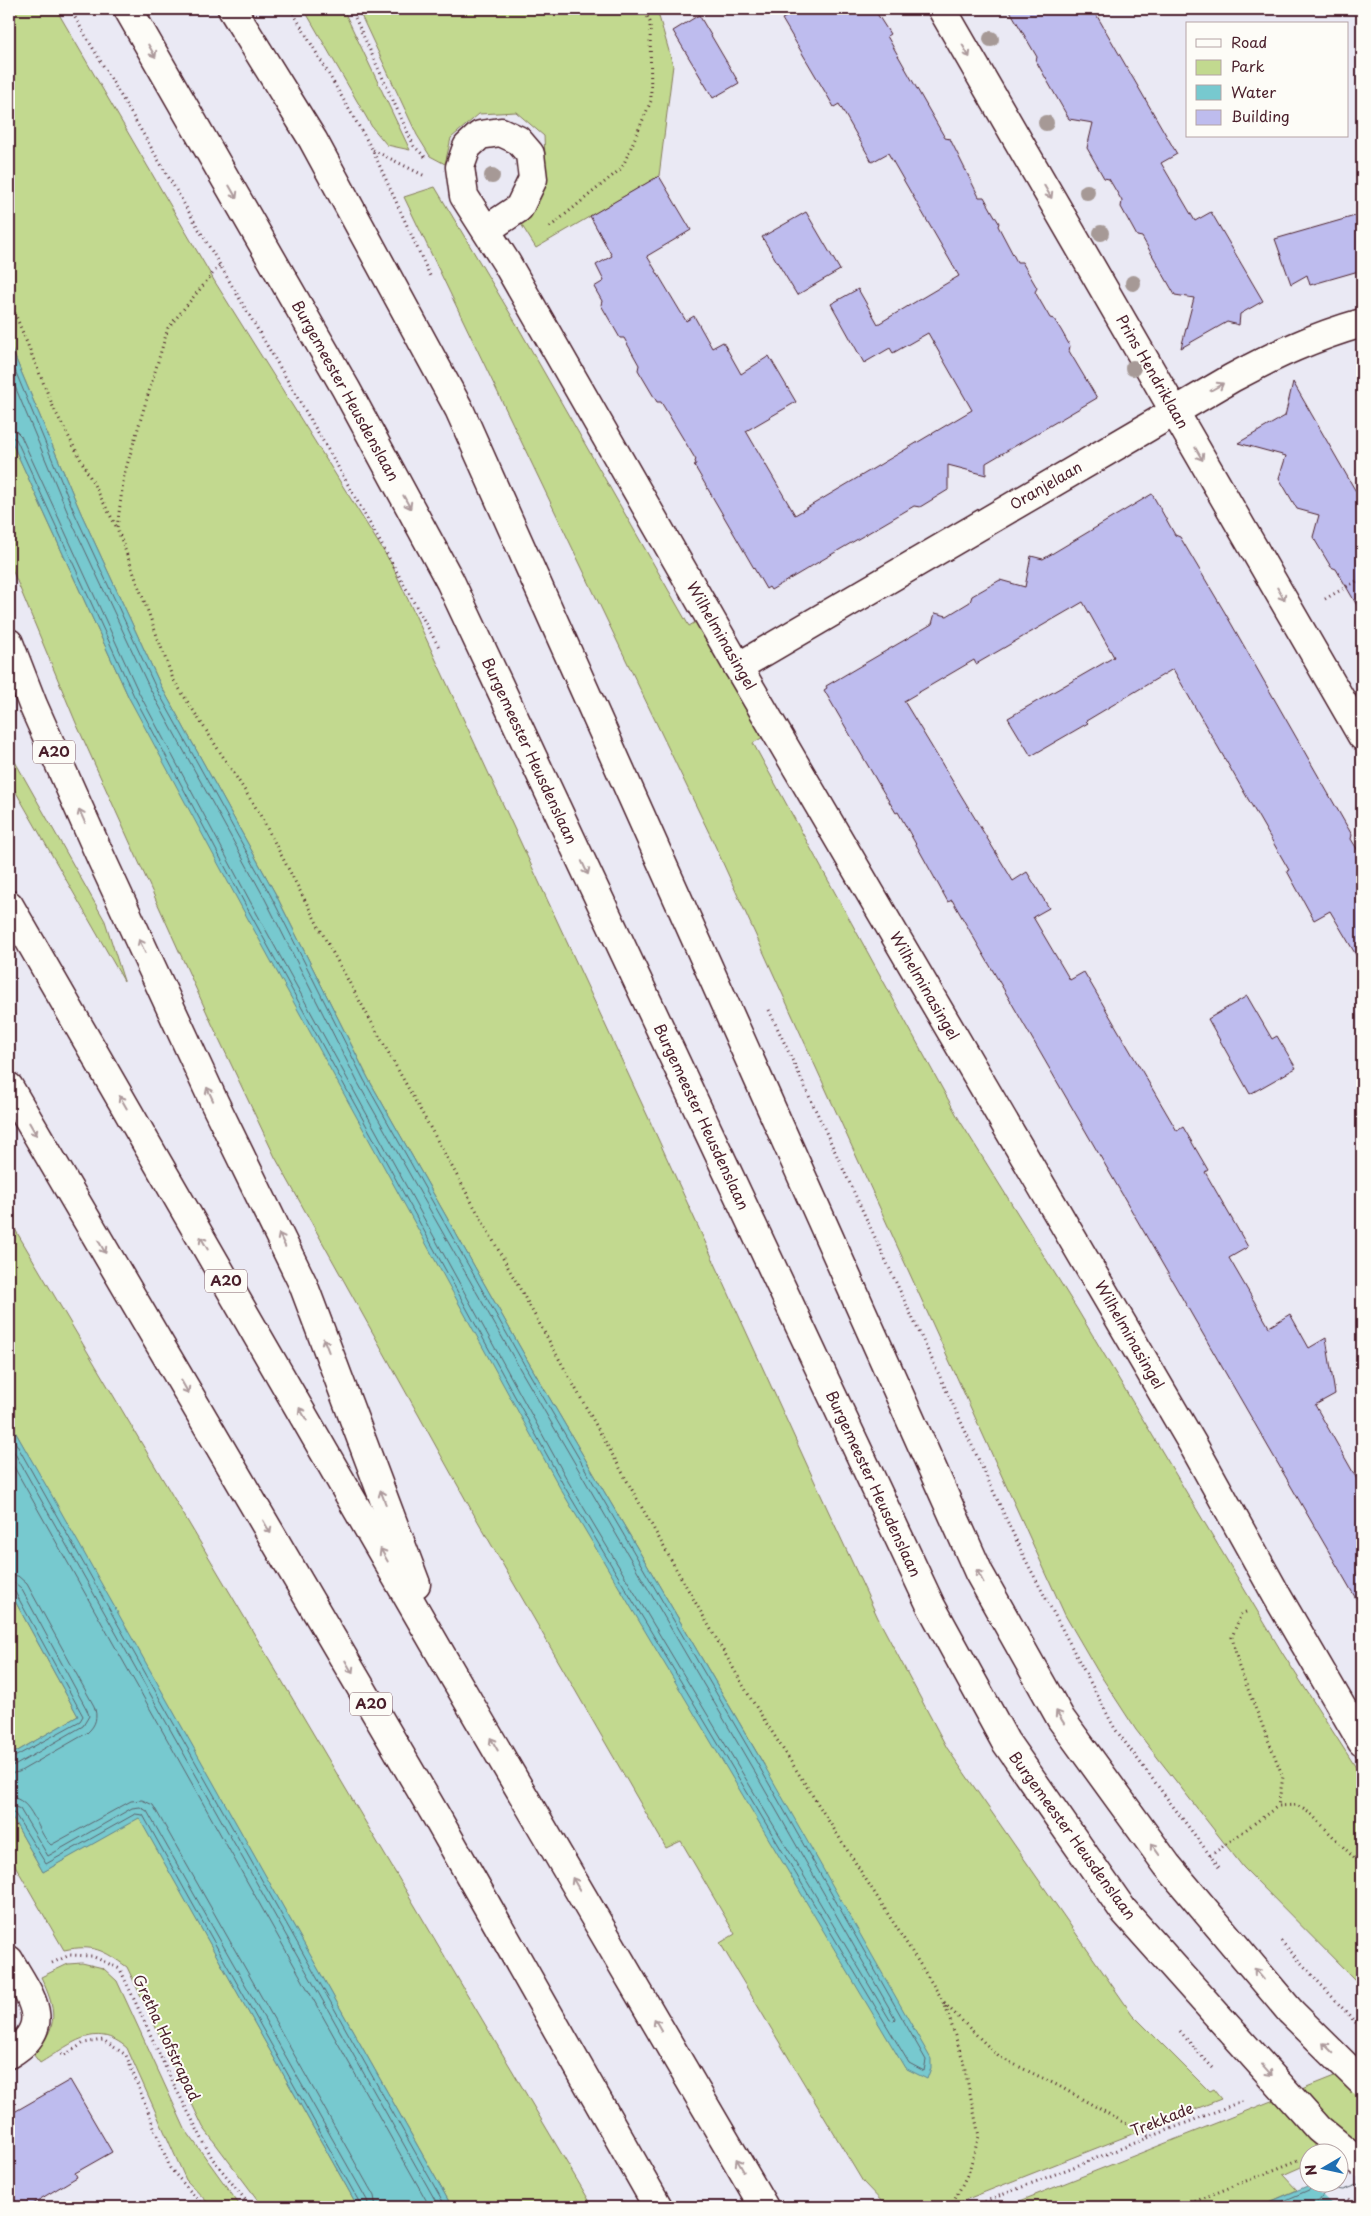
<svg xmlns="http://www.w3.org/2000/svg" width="1371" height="2216" viewBox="0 0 1371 2216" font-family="'Playpen Sans',sans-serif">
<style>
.green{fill:#c2d98f;stroke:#867c5d}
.water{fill:#77c9cf;stroke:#65858d}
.pier{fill:#eae9f4}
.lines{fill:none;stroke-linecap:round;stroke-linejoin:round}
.shore{stroke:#5c636d;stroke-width:1}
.building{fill:#bebcee;stroke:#4a1f2b}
.minor-casing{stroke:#4a1f2b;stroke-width:31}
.major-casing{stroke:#4a1f2b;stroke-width:31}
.highway-casing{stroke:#4a1f2b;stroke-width:31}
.path{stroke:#4a1f2b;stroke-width:3;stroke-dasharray:1 4;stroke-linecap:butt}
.minor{stroke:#fdfcf7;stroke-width:28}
.major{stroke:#fdfcf7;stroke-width:28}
.highway{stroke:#fdfcf7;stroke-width:28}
.major-bridge-casing{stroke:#4a1f2b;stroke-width:31;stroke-linecap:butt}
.path-bridge{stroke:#4a1f2b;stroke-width:3;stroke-dasharray:1 4;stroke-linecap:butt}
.major-bridge{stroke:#fdfcf7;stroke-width:28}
.tree{fill:#a69996}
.oneway{stroke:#ac999b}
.labels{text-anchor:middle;stroke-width:4;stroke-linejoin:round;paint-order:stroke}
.shield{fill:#fdfcf7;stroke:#806168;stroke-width:1}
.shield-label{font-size:14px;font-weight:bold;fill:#4a1f2b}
.street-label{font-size:15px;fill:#4a1f2b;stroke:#fdfcf7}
</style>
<rect width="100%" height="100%" fill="#eae9f4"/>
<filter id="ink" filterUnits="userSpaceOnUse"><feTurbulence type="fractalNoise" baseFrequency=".02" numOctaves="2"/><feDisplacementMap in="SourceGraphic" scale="10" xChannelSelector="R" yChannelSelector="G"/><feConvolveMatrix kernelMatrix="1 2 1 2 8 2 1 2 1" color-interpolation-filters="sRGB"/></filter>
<g filter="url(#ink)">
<g class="green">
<polygon points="9,9 56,9 215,282 391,563 649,1119 813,1478 878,1618 947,1748 1132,2014 1209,2091 1213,2089 1221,2099 947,2207 887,2207 863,2182 720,1943 735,1934 681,1841 666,1848 472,1511 275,1157 212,1024 76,723 9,562 9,436 129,698 764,1765 529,1363 368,1078 275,893 160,684 80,511 9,343"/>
<polygon points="304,9 343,9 410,150 387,145 372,127"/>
<polygon points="358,9 665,9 658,13 673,65 659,176 536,248 521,224 546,178 544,136 516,112 479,114 451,138 445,164 430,156 417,135"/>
<polygon points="435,187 517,325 689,626 699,620 765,736 753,743 960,1121 1077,1309 1283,1654 1362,1777 1362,1987 1243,1867 1136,1730 1097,1670 1065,1615 712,839 404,197"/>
<polygon points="9,751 105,921 124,981 9,780"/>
<polygon points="9,1219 593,2207 452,2207 9,1421"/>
<polygon points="9,1590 78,1716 9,1756"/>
<path d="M 9,1812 L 43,1872 L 139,1817 L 358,2207 L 263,2207 L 203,2127 L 127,1967 C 103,1950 94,1944 64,1950 L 9,1855 Z"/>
<path d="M 82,1963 L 103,1968 L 117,1981 L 185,2129 L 241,2207 L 212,2207 L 186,2180 L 127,2048 C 95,2020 70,2045 40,2063 L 33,2054 C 60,2026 56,2010 41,1977 L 68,1964 Z"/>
<polygon points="1362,2065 1362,2162 1339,2171 1338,2154 1308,2154 1308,2164 1283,2175 1297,2190 1258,2207 1005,2207"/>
</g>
<g class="water">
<polygon points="9,343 80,511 160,684 275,893 368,1078 529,1363 764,1765 931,2059 931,2068 927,2079 905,2068 560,1488 242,908 129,698 9,436"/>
<polygon points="9,1421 51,1494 452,2207 358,2207 139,1818 43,1872 9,1812 9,1756 78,1716 9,1590"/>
<polygon points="1312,2184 1338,2184 1362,2207 1258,2207"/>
</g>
<polygon class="pier" points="1362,2160 1362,2207 1335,2207 1310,2184 1338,2184 1338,2170"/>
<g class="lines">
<g class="shore">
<polyline points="9,356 75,514 155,686 271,896 364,1080 525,1366 760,1768 926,2060 924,2071 909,2063 564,1486 246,906 134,696 16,439 9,436"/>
<polyline points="9,372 69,516 150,689 265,899 358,1083 520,1369 754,1771 895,2018 894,2021 890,2020 569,1483 251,903 139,693 21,436 16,431 9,429"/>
<polyline points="9,1431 446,2207"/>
<polyline points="9,1443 439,2207"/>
<polyline points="9,1458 430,2207"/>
<path d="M 9,1575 L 18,1576 L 27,1584 L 94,1706 C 98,1717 96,1725 87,1733 L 19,1772 L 9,1774"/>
<polyline points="9,1582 15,1583 21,1588 87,1710 89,1716 83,1726 16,1765 9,1766"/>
<polyline points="9,1588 15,1592 83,1716 80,1721 9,1760"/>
<path d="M 9,1797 C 34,1798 36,1832 51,1845 L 131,1801 L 142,1800 L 153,1805 L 374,2196 L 376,2207"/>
<polyline points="9,1804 20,1809 48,1856 132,1808 140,1807 147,1811 367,2200 369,2207"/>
<polyline points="9,1811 15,1814 46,1864 135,1814 143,1815 362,2207"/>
<polyline points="1270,2207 1311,2189 1314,2184"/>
<polyline points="1304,2207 1319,2200 1328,2188 1343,2190 1362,2183"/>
</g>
</g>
<g class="building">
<polygon points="801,9 874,9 890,34 887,36 904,66 945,138 950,139 979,197 984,197 993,213 999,223 998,226 1017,262 1022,262 1037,288 1035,292 1050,318 1054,319 1061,330 1070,346 1069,351 1097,398 986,463 986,475 948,465 948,490 920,507 914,506 771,590 769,587 766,589 694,465 696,464 695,461 696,460 661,402 657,402 638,370 639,365 624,338 620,338 601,305 602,301 594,287 604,281 596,265 612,256 590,216 659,176 691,230 647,256 686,321 694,316 712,348 723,342 741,374 769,356 796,402 746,431 795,515 972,410 928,333 893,353 890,348 864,363 831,304 858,289 878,324 959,276 888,153 872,162 839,104 834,107 782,19"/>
<polygon points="1009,9 1093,9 1177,154 1161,163 1195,221 1211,212 1263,301 1240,314 1239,325 1227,322 1181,348 1194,298 1175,295 1142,237 1137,236 1121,207 1122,201 1109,179 1104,178 1087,148 1093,123 1069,119 1036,61 1037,57"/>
<polygon points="699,15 739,83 713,98 673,31"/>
<polygon points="806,212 840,270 797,295 762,237"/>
<polygon points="1362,214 1362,270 1310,285 1307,275 1291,284 1275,239"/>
<polygon points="1293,382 1362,502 1362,614 1336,569 1331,567 1313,537 1319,515 1297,509 1279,478 1286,456 1238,443 1285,416"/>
<polygon points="1152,494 1175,535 1180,537 1224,611 1352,835 1351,839 1362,857 1362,965 1330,911 1314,920 1287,871 1289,870 1173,669 1086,721 1088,723 1031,756 1008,718 1114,657 1083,602 976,664 974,660 904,701 1013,881 1027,872 1049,908 1033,917 1070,980 1084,972 1177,1131 1183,1127 1208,1170 1205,1172 1248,1247 1229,1258 1269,1327 1290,1314 1309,1348 1326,1338 1335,1394 1315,1405 1362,1488 1362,1609 952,900 948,902 898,812 896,813 881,788 824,690 827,688 826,686 932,624 935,613 947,616 970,602 972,596 1000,580 1025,587 1031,556 1043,559"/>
<polygon points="1247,996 1272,1039 1277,1036 1296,1068 1250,1094 1208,1019"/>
<polygon points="70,2080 112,2152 75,2173 77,2177 27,2207 9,2207 9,2115"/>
</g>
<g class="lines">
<defs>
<g id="minor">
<polyline points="942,9 1362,736"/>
<polyline points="486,230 519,208 533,179 530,154 518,140 501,132 480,135 467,147 460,167 464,196 506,262 738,667 1192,1443 1277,1596 1362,1742"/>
<path d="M 738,667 L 1232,378 C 1277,354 1313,337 1362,323"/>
<path d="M 9,1960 C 29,1995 57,2026 9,2054"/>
</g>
<g id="major">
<polyline points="128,9 346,389 450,581 931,1606 1005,1741 1123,1910 1234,2034"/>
<polyline points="232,9 313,140 459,409 979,1573 1061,1719 1167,1865 1290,2011"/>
</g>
<g id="highway">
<polyline points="9,643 33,705 102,860 215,1104 303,1284 416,1584"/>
<polyline points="9,905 443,1658 764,2207"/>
<polyline points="9,1087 435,1814 658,2207"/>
</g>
</defs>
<use href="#minor" class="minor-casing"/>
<use href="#major" class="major-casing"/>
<use href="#highway" class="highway-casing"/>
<g class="path">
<polyline points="70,9 337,465 440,649"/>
<polyline points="291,9 372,149 431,278"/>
<polyline points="351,9 414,146 426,158"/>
<polyline points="373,150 425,176"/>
<polyline points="550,227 622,168 651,101 650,22 644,9"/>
<polyline points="219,266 168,328 124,475 117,528 173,679 258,811 329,946 675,1567 751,1699 944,2002 963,2060 979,2136 969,2171 951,2207"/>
<polyline points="9,299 54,409 117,528"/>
<polyline points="1325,599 1362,578"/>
<polyline points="769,1010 1024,1557 1115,1729 1221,1870"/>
<polyline points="1246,1612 1241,1614 1232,1637 1239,1667 1283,1777 1278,1806 1297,1805 1311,1814 1362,1866"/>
<polyline points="1210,1856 1278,1806"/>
<polyline points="1281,1941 1358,2025"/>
<polyline points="52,1963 70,1955 92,1956 120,1969 170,2077 212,2158 251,2207"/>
<polyline points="944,2003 999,2057 1057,2085 1150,2137"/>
<polyline points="1180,2031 1195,2049"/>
<polyline points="61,2054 63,2056 84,2043 103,2040 126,2055 170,2168 204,2207"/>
<polyline points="1348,2199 1358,2207"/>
<polyline points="971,2207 1245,2100"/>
<polyline points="1181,2207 1301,2159"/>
</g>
<use href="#minor" class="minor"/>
<use href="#major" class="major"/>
<use href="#highway" class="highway"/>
<defs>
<g id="major-bridge">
<polyline points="1290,2011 1362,2082"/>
<polyline points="1234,2034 1319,2129 1362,2164"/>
</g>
</defs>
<use href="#major-bridge" class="major-bridge-casing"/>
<polyline class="path-bridge" points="1195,2049 1214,2069"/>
<use href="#major-bridge" class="major-bridge"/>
</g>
<g class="tree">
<circle cx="991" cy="39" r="8"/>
<circle cx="1046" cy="123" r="8"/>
<circle cx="492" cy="176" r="8"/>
<circle cx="1087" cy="192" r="8"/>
<circle cx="1101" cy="233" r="8"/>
<circle cx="1133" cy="283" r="8"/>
<circle cx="1133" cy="368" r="8"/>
</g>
<defs><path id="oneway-shaft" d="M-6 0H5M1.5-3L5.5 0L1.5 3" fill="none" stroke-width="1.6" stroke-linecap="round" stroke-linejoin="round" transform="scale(1.25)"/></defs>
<g class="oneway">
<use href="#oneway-shaft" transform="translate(152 51) rotate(60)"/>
<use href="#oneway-shaft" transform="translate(966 51) rotate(60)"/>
<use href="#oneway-shaft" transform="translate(233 192) rotate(60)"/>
<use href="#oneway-shaft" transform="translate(1048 192) rotate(60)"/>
<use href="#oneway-shaft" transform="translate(1217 387) rotate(-30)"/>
<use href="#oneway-shaft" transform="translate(1199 454) rotate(60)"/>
<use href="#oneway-shaft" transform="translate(407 502) rotate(61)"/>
<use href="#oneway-shaft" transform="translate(1281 594) rotate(60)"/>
<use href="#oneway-shaft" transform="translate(82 816) rotate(-114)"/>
<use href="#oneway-shaft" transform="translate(585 868) rotate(65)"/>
<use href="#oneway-shaft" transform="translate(142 946) rotate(-115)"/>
<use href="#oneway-shaft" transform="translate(210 1094) rotate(-115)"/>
<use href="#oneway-shaft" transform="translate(123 1102) rotate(-120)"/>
<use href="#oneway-shaft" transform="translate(33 1129) rotate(60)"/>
<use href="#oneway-shaft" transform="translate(282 1240) rotate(-116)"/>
<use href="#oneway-shaft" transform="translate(204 1243) rotate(-120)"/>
<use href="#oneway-shaft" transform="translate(102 1247) rotate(60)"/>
<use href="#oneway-shaft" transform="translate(326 1345) rotate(-111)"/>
<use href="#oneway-shaft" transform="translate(185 1387) rotate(60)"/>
<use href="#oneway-shaft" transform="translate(303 1414) rotate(-120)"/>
<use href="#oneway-shaft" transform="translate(383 1497) rotate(-111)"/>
<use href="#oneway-shaft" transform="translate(267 1527) rotate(60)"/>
<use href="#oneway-shaft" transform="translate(384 1555) rotate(-120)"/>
<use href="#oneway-shaft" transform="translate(980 1576) rotate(-118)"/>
<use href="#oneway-shaft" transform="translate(349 1667) rotate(60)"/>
<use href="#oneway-shaft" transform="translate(1060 1717) rotate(-122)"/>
<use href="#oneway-shaft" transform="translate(494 1744) rotate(-120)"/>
<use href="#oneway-shaft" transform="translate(1155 1849) rotate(-126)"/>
<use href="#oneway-shaft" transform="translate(576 1884) rotate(-120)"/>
<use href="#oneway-shaft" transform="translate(1259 1974) rotate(-130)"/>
<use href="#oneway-shaft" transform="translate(658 2025) rotate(-120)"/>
<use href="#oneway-shaft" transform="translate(1328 2048) rotate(-135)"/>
<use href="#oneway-shaft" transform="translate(1267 2070) rotate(48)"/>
<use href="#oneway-shaft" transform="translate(740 2165) rotate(-120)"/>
</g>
</g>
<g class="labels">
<g class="shield">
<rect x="33" y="740.5" width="42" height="23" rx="4"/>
<rect x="205" y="1269.5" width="42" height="23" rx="4"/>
<rect x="350" y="1692.5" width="42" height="23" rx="4"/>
</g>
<g class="shield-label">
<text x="54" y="757">A20</text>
<text x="226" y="1286">A20</text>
<text x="371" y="1709">A20</text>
</g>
<g class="street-label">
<text transform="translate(1152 372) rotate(60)" y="5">Prins Hendriklaan</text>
<text transform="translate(345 391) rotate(61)" y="5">Burgemeester Heusdenslaan</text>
<text transform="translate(1046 486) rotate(-30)" y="5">Oranjelaan</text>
<text transform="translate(721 636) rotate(60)" y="5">Wilhelminasingel</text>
<text transform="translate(529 751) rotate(65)" y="5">Burgemeester Heusdenslaan</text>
<text transform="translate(924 986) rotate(60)" y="5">Wilhelminasingel</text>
<text transform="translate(701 1117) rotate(65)" y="5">Burgemeester Heusdenslaan</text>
<text transform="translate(1129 1335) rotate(60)" y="5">Wilhelminasingel</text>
<text transform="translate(873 1484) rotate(65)" y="5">Burgemeester Heusdenslaan</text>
<text transform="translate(1072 1836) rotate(54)" y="5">Burgemeester Heusdenslaan</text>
<text transform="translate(166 2038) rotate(65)" y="5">Gretha Hofstrapad</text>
<text transform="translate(1162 2120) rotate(-22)" y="5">Trekkade</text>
</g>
</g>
<rect width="1371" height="2216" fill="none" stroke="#fdfcf7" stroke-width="30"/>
<rect x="15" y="15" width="1341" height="2186" fill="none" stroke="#4a1f2b" stroke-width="2" filter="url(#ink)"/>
<rect x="1186" y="22" width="162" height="115" fill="#fdfcf7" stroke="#b5a4a5"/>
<rect x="1196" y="39" width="25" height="8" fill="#fdfcf7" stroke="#b5a4a5"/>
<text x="1231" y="48" font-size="15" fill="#4a1f2b">Road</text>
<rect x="1196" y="60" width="25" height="15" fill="#c2d98f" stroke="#b5a4a5"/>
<text x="1231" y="72" font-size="15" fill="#4a1f2b">Park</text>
<rect x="1196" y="85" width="25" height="15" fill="#77c9cf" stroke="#b5a4a5"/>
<text x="1231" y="98" font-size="15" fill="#4a1f2b">Water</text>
<rect x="1196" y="110" width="25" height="15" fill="#bebcee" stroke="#b5a4a5"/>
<text x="1231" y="122" font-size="15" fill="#4a1f2b">Building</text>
<g transform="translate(1324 2168) rotate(261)"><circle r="24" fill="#fdfcf7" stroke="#b5a4a5"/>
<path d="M0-4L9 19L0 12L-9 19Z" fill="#1f6fb2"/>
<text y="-8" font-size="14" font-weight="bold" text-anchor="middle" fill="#4a1f2b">N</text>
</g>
</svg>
